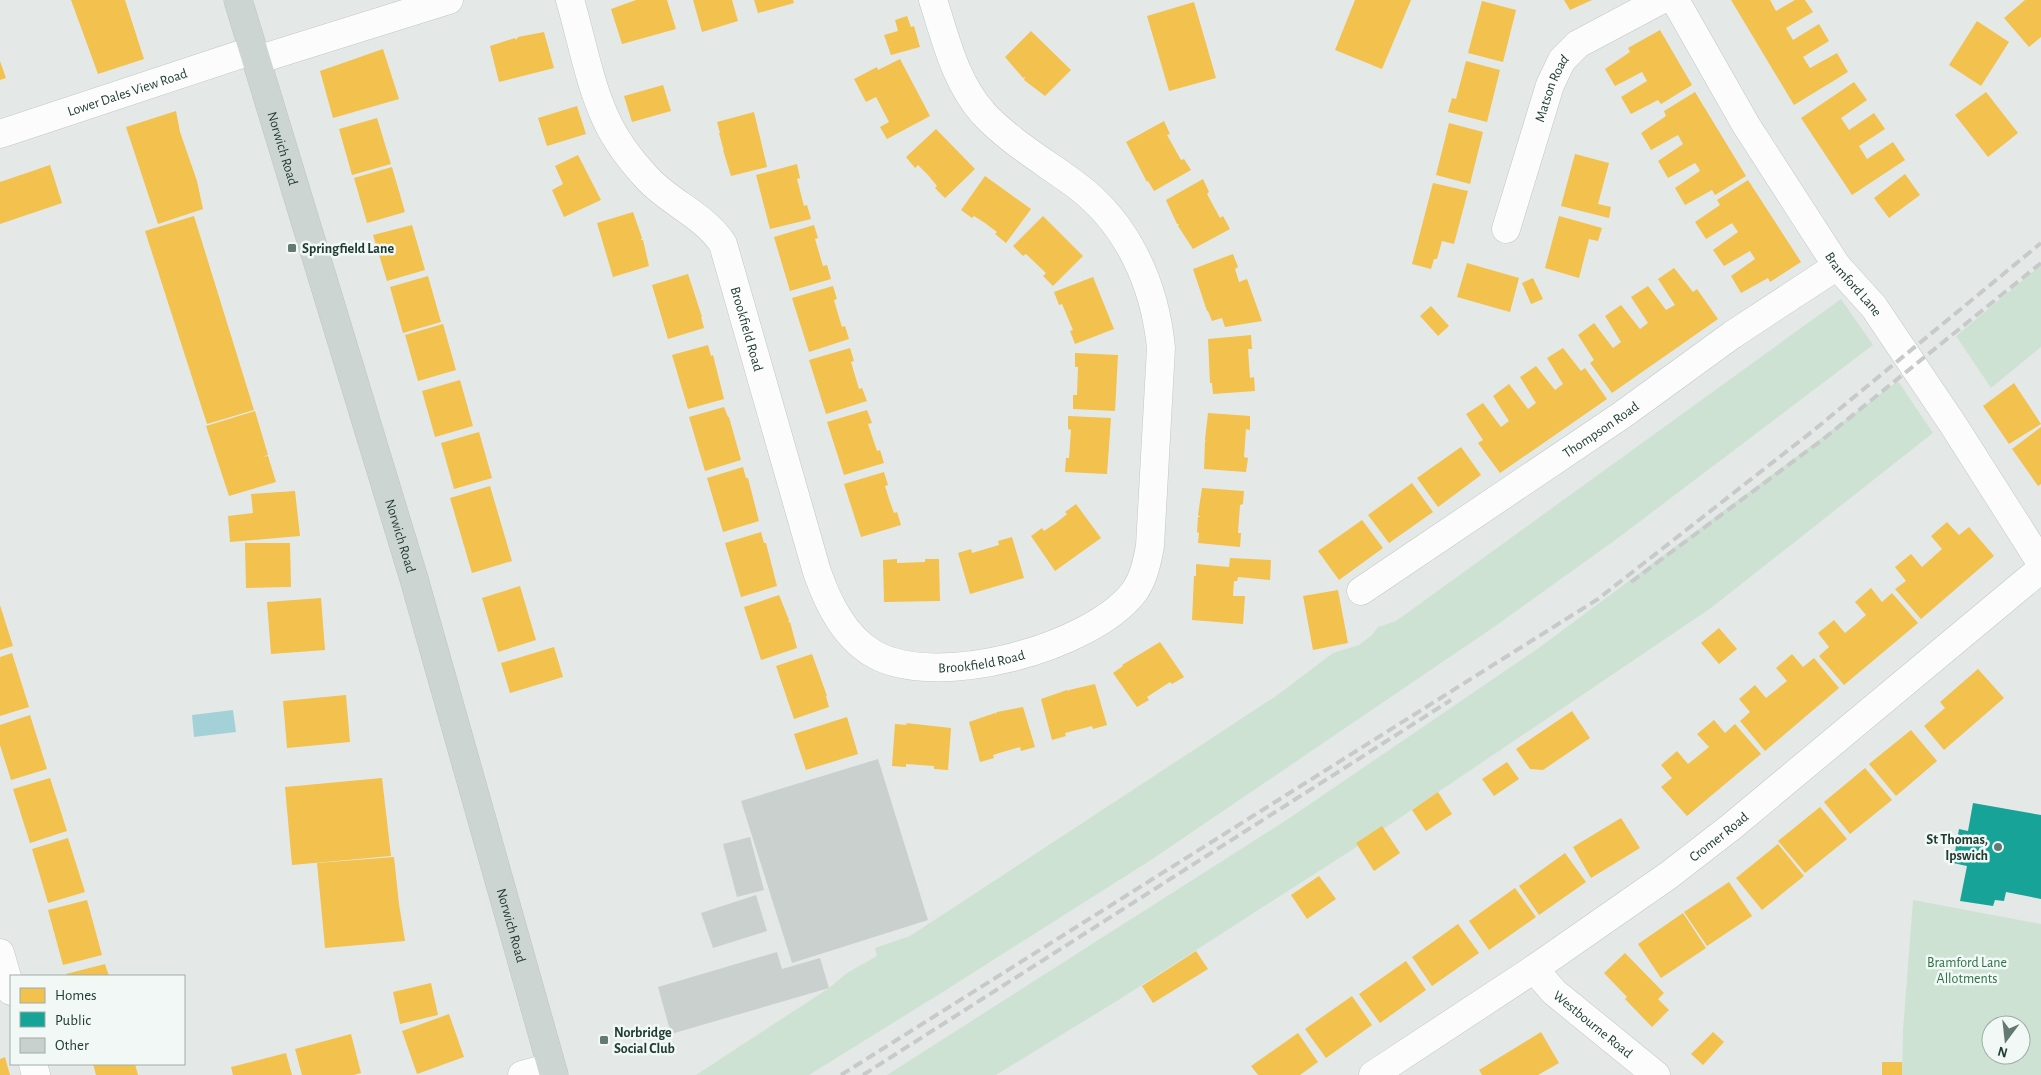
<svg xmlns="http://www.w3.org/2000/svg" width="2041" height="1075" viewBox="0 0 2041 1075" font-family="'Alegreya Sans',sans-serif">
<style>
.green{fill:#cde2d3;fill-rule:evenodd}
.water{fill:#a4d1d8}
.homes{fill:#f2c14e}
.public{fill:#17a398}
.building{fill:#cad0ce}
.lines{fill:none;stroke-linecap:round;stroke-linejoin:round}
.minor-casing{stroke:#c1c6c4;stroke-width:29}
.tertiary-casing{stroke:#c1c6c4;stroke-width:29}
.primary-casing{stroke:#bcc5c2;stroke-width:29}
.minor{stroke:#fbfcfb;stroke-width:28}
.tertiary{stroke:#fbfcfb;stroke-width:28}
.primary{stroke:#cdd5d3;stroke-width:28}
.rail{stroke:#c7cac9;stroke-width:4;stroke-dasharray:10 5;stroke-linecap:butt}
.poi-dot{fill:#657973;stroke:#f1f8f5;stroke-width:2}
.labels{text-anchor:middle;stroke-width:5;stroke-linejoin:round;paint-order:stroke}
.street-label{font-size:14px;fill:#213c35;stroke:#f1f8f5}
.poi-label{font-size:14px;font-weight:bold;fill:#213c35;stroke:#f1f8f5;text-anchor:start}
.park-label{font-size:14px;fill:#2b7346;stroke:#f1f8f5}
</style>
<rect width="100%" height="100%" fill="#e4e9e7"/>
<g class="green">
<polygon points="2041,265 2041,347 1991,388 1956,336"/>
<polygon points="1841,299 1873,345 1618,538 1494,627 1151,860 938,995 809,1075 696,1075 829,988 847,973 877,956 875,948 910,936 1276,696 1333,653 1359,645 1372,635 1378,627 1396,621"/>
<polygon points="1898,381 1933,433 1711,608 1370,838 1368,835 1356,843 1358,846 1120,999 996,1075 887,1075 1291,817 1540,647"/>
<path d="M 1913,900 L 2041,924 L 2041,1075 L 1902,1075 L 1903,1030 ZM 1991,1025 L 2021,1025 L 2021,1055 L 1991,1055 Z"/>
</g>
<polygon class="water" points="233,710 236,732 194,737 192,715"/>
<g class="homes">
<polygon points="71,0 125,0 144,59 98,74"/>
<polygon points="636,0 667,0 676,29 622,44 611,9"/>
<polygon points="693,0 732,0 738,21 702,32"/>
<polygon points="754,0 793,0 794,3 758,13"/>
<polygon points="1355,0 1411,0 1382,69 1335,50"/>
<polygon points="1564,0 1592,0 1570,10"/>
<polygon points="1731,0 1770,0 1776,11 1795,0 1805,0 1813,12 1786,28 1793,40 1819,24 1829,41 1803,57 1810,68 1837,53 1848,72 1794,105"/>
<polygon points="2025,0 2041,0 2041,37 2029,47 2004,18"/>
<polygon points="1482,1 1516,10 1503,62 1468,53"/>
<polygon points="1194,2 1216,78 1169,91 1147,16"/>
<polygon points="907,16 911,27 914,26 920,47 891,55 884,35 898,31 895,20"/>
<polygon points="1977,21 2009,42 1981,86 1949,65"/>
<polygon points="1660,30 1692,85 1661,104 1658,100 1631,114 1621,97 1647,81 1642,72 1615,86 1605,69 1630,52 1628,48"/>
<polygon points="1031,31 1071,70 1045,96 1024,80 1025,77 1023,78 1005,57"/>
<polygon points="544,32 554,68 499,82 490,46 515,38 516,40 518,37"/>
<polygon points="383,49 399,99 333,118 320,71"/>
<polygon points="900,59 930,116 887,139 880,127 889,122 876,97 866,102 854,79 877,67 878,70"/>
<polygon points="0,61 6,78 0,80"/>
<polygon points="1466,61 1500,70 1487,122 1448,112 1452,98 1456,99"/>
<polygon points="1854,82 1867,100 1841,118 1849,130 1874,113 1885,129 1859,146 1867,159 1893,142 1905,160 1852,195 1801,118"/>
<polygon points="663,85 671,111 632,122 624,96"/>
<polygon points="1695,92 1746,176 1715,195 1712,190 1685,205 1675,188 1700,171 1698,167 1695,163 1668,178 1658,161 1683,144 1678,135 1651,150 1641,133 1666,116 1664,111"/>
<polygon points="1986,92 2018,133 1988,157 1955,115"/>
<polygon points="577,106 586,134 547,146 538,118"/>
<polygon points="176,111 180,132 197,181 203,209 158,224 126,127"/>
<polygon points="754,112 767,167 731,176 723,150 724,149 723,148 719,133 720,133 717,122"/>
<polygon points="377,118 391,164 352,175 339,129"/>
<polygon points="1164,121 1170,134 1167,135 1181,160 1184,159 1191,170 1154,191 1148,181 1147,182 1126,142"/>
<polygon points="1449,123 1483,132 1470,184 1436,175"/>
<polygon points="936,129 975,169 945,198 935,188 937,186 928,175 918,165 915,168 906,157"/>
<polygon points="1575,154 1609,163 1598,204 1611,207 1609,218 1561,206"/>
<polygon points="578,155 601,200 564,217 552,190 563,184 555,166"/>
<polygon points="797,164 800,178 797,179 804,206 807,205 811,219 770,229 756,175"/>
<polygon points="50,165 62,203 0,224 0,182"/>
<polygon points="392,167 405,212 367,223 354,178"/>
<polygon points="1905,174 1920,195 1889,218 1874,198"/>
<polygon points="985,176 1031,209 1006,243 995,234 997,232 985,223 974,216 972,218 961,210"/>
<polygon points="1203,179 1209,192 1207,194 1220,218 1223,216 1230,229 1193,249 1178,226 1179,224 1177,224 1166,200"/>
<polygon points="1748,180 1801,262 1770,282 1768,278 1741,293 1731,276 1755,259 1750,251 1724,266 1713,250 1738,232 1732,223 1706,239 1695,222 1720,205 1717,200"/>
<polygon points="1433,183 1468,191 1454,244 1442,241 1437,259 1434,259 1431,269 1412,264"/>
<polygon points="633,212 642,238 641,240 643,240 649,266 613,277 597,223"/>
<polygon points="194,216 254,410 207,424 145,231"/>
<polygon points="1043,216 1083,256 1053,286 1043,276 1046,273 1026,254 1023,256 1013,246"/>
<polygon points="1559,216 1602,228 1598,241 1589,239 1579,278 1545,268"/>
<polygon points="412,225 425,270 387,281 373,235"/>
<polygon points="814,225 818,238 815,239 823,266 827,265 831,279 790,291 774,237"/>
<polygon points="1233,254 1238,267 1235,269 1239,282 1247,279 1262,321 1225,327 1222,318 1212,321 1208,311 1207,311 1193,269"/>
<polygon points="1467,263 1519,278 1510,312 1457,297"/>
<polygon points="1674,268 1693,292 1697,289 1718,319 1612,393 1590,363 1594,360 1578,335 1594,323 1613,348 1621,342 1605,316 1621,305 1640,329 1648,323 1631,297 1648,286 1666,310 1675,305 1658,279"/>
<polygon points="688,274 702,317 701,317 704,328 668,339 652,285"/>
<polygon points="428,276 441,322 403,333 390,287"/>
<polygon points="1093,277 1114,329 1075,344 1070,331 1073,330 1062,304 1059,305 1054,292"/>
<polygon points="1533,278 1543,299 1531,304 1522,283"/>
<polygon points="833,286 837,299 834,300 838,314 842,327 845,326 849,339 809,352 792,298"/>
<polygon points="1431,306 1449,326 1438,336 1420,316"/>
<polygon points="443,324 456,370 418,381 405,335"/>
<polygon points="1251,335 1252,349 1248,349 1249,364 1250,378 1254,377 1255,391 1213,394 1212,383 1210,383 1208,339"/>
<polygon points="708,345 711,356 713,355 724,399 688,409 672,355"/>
<polygon points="850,348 854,361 851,362 859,389 862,388 867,401 826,414 809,360"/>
<polygon points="1563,348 1581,371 1585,368 1607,399 1500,473 1478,443 1483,440 1466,414 1483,403 1501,427 1509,421 1493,396 1509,384 1528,409 1536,403 1520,377 1536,366 1555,390 1563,384 1547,358"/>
<polygon points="1075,353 1118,355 1115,411 1073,409 1073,395 1077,395 1078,367 1075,367"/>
<polygon points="460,380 473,426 435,437 422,391"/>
<polygon points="2014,383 2041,424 2009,444 1983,406"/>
<polygon points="724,407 728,417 729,417 741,460 705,471 689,417"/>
<polygon points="867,410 872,423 868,424 877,451 880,450 884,463 844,475 827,422"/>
<polygon points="255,411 268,455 262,457 268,456 276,482 229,496 206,426"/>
<polygon points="1208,413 1250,416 1250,430 1246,429 1244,457 1248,458 1246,472 1204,469 1205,441 1206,442 1205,439"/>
<polygon points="1068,416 1111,418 1107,474 1065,472 1066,458 1069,458 1071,430 1068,429"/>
<polygon points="2041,427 2041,484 2038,486 2012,449"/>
<polygon points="479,432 492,478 454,489 441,443"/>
<polygon points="1461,447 1481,475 1438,507 1417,478"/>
<polygon points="743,467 746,478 748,478 759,521 723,532 707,478"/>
<polygon points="884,472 888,485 885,486 889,499 894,513 897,512 901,525 861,537 844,484"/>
<polygon points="1412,483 1433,512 1389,543 1368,515"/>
<polygon points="490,486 512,561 472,573 450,498"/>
<polygon points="1202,488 1244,491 1243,504 1240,505 1238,533 1241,533 1240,547 1198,543 1199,533 1197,532 1198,517 1200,517 1198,515"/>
<polygon points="295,491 300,536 230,542 228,516 253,513 251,494"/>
<polygon points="1076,504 1101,538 1055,571 1031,536 1042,528 1044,531 1056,523 1067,514 1065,512"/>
<polygon points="1362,520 1383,548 1339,580 1318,551"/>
<polygon points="1947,522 1959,535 1969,527 1994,556 1921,619 1895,589 1906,581 1895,567 1911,554 1922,567 1942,549 1931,536"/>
<polygon points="761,532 764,543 766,543 777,586 741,597 725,543"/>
<polygon points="1012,537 1024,578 970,594 958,553 971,549 972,553 999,545 998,541"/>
<polygon points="245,543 290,543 291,587 246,588"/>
<polygon points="1230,558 1271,560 1270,580 1238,577 1237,581 1234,581 1233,596 1245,596 1243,624 1192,620 1194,576 1196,576 1196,564 1229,567"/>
<polygon points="897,559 897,563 925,562 925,559 939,559 940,601 884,602 883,560"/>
<polygon points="520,586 536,640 498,652 482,598"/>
<polygon points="1871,588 1882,602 1892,593 1918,623 1844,685 1819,656 1829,647 1818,633 1834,620 1845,633 1856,624 1866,615 1855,602"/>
<polygon points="1338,590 1348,643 1313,650 1303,596"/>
<polygon points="779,595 789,620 788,622 790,622 797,648 761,660 744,607"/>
<polygon points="321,598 325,650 271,654 267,602"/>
<polygon points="0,605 13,646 0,650"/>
<polygon points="1719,628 1737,649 1719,664 1701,643"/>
<polygon points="1160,642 1184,677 1172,684 1170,682 1147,697 1149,700 1137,707 1113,673 1123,666 1122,665"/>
<polygon points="554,647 563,677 510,693 501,663"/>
<polygon points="12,653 29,707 0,716 0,657"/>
<polygon points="812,654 827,696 826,696 829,707 794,719 776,666"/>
<polygon points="1792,654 1803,667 1814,658 1839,688 1765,751 1740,721 1750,712 1739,699 1755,685 1766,698 1787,681 1776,668"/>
<polygon points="1978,669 2004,698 1944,750 1924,726 1945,708 1940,702"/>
<polygon points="1095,684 1107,725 1093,729 1092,726 1065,733 1066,736 1052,740 1041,699 1067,690 1069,691 1069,690"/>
<polygon points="346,695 350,742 287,748 283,701"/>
<polygon points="1023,707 1035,747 1021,751 1020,747 1006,751 993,755 994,758 980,762 969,722 995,713 995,714 997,712"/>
<polygon points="1572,711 1590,738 1543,770 1530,769 1516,749"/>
<polygon points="30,715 47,769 11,780 0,745 0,725"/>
<polygon points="847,717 858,754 806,770 794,734"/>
<polygon points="1714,720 1725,733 1735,724 1761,754 1687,816 1661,787 1672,778 1661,765 1677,751 1688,764 1698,756 1709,747 1697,734"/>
<polygon points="906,723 951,728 948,770 934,769 934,766 906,764 906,767 892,766 895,724 907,725"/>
<polygon points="1911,730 1937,761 1896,796 1869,764"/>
<polygon points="1507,762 1519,779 1494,796 1482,779"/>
<polygon points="1865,768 1892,800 1850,834 1824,802"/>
<polygon points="50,778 67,831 30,843 13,789"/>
<polygon points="382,778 391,856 292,865 285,787"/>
<polygon points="1438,792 1452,814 1426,831 1412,810"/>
<polygon points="1820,807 1847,839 1805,873 1778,841"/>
<polygon points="1621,818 1640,848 1591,878 1573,847"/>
<polygon points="1382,826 1400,853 1374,871 1356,843"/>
<polygon points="68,838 85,892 48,903 32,849"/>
<polygon points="1778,844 1804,876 1762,910 1736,878"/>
<polygon points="1565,853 1586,882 1539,915 1519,886"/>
<polygon points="394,857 399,904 405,941 325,948 317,863"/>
<polygon points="1319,876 1336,899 1307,919 1291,895"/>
<polygon points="1729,882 1752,916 1707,946 1684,912"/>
<polygon points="1515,888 1536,917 1489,950 1469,921"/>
<polygon points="87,900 102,955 63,965 48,910"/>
<polygon points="1683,913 1706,948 1661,978 1638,944"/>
<polygon points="1458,924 1479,953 1432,986 1412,957"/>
<polygon points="1196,951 1208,969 1153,1003 1142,986"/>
<polygon points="1625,953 1664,993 1658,999 1669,1010 1652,1027 1625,999 1627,997 1604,973"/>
<polygon points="1406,961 1426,990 1380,1023 1359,994"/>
<polygon points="105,964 109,976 67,976 66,974"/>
<polygon points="431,983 438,1015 400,1024 393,992"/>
<polygon points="1352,996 1372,1025 1326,1058 1305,1029"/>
<polygon points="449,1014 464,1057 417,1074 402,1031"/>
<polygon points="1541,1032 1559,1063 1538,1075 1482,1075 1479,1070"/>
<polygon points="1713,1032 1724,1042 1703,1065 1691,1054"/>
<polygon points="1298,1033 1318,1062 1300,1075 1258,1075 1251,1066"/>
<polygon points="351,1034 361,1073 354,1075 302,1075 295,1049"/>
<polygon points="286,1053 292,1075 233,1075 231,1067"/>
<polygon points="5,1057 10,1075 0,1075 0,1059"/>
<rect x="1882" y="1062" width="20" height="13"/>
<polygon points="93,1064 135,1064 138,1075 96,1075"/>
</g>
<polygon class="public" points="1973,803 2041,815 2041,899 2006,892 2004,901 1995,900 1993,906 1960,901 1967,866 1953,863 1959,829 1968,831"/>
<g class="building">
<polygon points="878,759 928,920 792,963 741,801"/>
<polygon points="750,837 764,890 737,897 723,844"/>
<polygon points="756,895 767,931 713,948 701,913"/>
<polygon points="777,952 782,969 820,958 829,988 671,1034 658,987"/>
</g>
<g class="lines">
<defs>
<g id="minor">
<path id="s1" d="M 570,0 C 581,37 589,82 605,117 C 615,140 632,162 649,180 C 672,204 705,216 723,244 L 817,572 C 828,603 844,637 874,654 C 937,690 1091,648 1134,592 C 1144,578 1147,562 1150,546 L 1161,348 C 1155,285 1128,224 1076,185 C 1045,162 1010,142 983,113 C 955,81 946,40 933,0"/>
<polyline points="257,60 449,0"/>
<path id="s2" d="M 0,134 L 254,50"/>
<path id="s3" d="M 1506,229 L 1550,85 L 1562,60 L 1578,44 L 1661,0"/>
<path id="s4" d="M 1361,591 L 1622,415 L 1732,335 L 1837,266"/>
<polyline points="0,953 11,991"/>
<path id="s5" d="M 1534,969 L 1554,992 L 1656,1075"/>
<polyline points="33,1064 36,1075"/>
<path id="s6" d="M 1373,1075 L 1534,969 L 1669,875 L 1731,827 L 2041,569"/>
</g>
<g id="tertiary">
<path id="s7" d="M 1675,0 L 1746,125 L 1837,266 L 1874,307 L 1954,426 L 2041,563"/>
<polyline points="522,1075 551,1067"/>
</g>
<g id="primary">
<path id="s8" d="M 238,0 L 414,579 L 554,1075"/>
</g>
</defs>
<use href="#minor" class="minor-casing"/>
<use href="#tertiary" class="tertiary-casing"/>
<use href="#primary" class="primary-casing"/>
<use href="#minor" class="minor"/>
<use href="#tertiary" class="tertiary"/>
<use href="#primary" class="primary"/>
<g class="rail">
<polyline points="1631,582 1822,440 2041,263"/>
<polyline points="841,1075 1598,599 1814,430 2041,243"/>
<polyline points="863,1075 1451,700"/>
</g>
</g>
<g class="poi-dot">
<rect x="287" y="243" width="10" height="10" rx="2.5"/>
<circle cx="1998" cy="847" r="5"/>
<rect x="599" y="1035" width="10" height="10" rx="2.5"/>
</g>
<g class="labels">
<g class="street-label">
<text dy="5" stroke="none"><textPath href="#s3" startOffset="148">Matson Road</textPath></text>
<text dy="5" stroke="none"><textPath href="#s2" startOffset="134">Lower Dales View Road</textPath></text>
<text dy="5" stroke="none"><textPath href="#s8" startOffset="155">Norwich Road</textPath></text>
<text dy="5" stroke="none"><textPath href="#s7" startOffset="336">Bramford Lane</textPath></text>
<text dy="5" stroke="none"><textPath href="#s1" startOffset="386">Brookfield Road</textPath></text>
<text dy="5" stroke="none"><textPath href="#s4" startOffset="289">Thompson Road</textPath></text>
<text dy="5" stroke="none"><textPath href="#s8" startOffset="560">Norwich Road</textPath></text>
<text dy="5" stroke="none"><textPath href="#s1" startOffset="851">Brookfield Road</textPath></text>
<text dy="5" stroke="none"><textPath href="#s6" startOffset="420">Cromer Road</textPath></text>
<text dy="5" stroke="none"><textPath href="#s8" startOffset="965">Norwich Road</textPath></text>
<text dy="5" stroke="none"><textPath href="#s5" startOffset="81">Westbourne Road</textPath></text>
</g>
<g class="poi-label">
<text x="302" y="253">Springfield Lane</text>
<text x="1988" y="844" text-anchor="end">St Thomas,<tspan x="1988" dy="16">Ipswich</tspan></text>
<text x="614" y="1037">Norbridge<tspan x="614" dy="16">Social Club</tspan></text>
</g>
<g class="park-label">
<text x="1967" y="967">Bramford Lane<tspan x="1967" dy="16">Allotments</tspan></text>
</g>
</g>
<rect x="10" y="975" width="175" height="90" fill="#f1f8f5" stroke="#9eada8"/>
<rect x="20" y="988" width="25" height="15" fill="#f2c14e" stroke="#9eada8"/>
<text x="55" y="1000" font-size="15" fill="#213c35">Homes</text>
<rect x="20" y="1012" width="25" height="15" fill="#17a398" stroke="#9eada8"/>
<text x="55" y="1025" font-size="15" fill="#213c35">Public</text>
<rect x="20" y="1038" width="25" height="15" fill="#cad0ce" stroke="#9eada8"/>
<text x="55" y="1050" font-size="15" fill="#213c35">Other</text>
<g transform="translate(2006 1040) rotate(195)"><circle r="24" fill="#f1f8f5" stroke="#9eada8"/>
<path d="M0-4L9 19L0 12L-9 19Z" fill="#657973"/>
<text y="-8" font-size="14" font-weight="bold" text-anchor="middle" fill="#213c35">N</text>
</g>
</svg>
